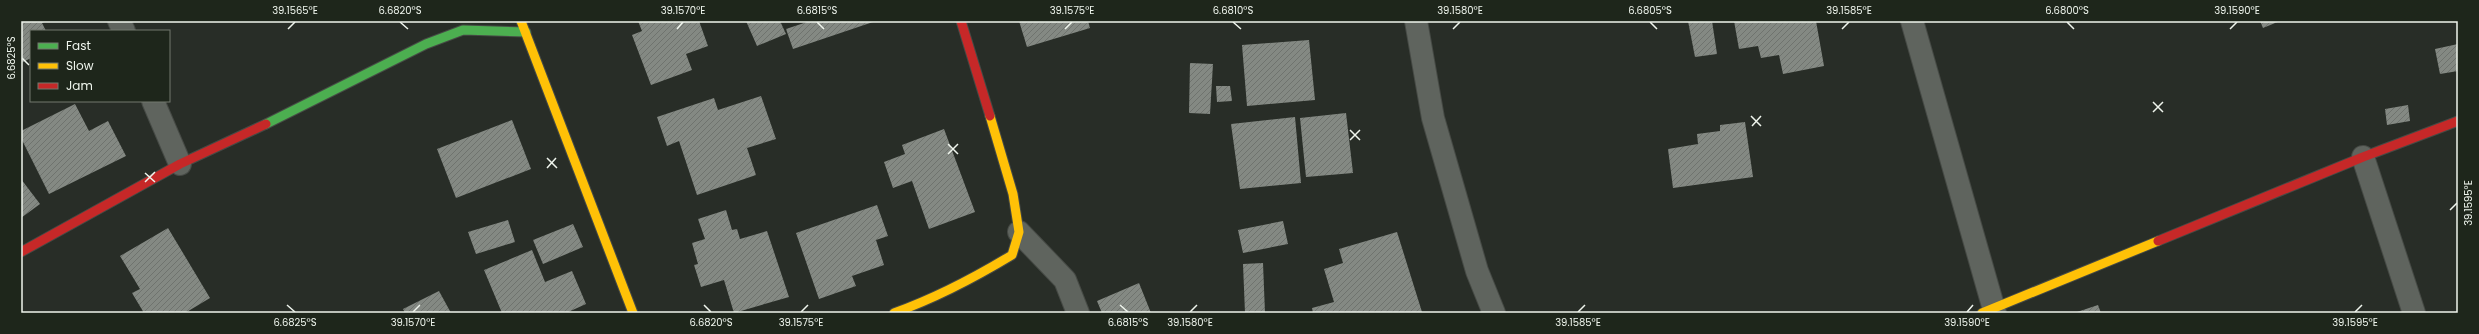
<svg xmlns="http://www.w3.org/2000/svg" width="2479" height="334" viewBox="0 0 2479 334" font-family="Poppins,sans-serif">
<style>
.building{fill:url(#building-hatch)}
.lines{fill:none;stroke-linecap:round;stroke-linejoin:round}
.street-casing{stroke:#464a45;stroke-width:24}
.fast-casing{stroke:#464a45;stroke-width:11}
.slow-casing{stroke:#464a45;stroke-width:11}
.jam-casing{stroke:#464a45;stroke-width:11}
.street{stroke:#5f645e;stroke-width:22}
.fast{stroke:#4caf50;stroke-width:9}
.slow{stroke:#ffc107;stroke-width:9}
.jam{stroke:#c62828;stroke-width:9}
.ticks{fill:none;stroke:#eff5ed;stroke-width:1.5}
.neatline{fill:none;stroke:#eff5ed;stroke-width:1.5}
.ticks-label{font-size:10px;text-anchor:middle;fill:#eff5ed}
</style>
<defs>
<pattern id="building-hatch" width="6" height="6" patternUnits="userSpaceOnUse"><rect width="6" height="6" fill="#848983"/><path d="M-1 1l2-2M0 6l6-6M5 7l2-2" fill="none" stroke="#6f736e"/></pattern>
</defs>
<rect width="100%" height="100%" fill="#282d27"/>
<g class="building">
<polygon points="21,21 47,21 42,23 46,31 31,31 31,58 21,63"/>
<polygon points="638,21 699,21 708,46 686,54 692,70 651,85 632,35 642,31"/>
<polygon points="746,21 780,21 786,34 757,46"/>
<polygon points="810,21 876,21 793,49 786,29"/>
<polygon points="1019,21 1088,21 1090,28 1027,47"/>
<polygon points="1688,21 1712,21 1717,54 1695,57"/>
<polygon points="1734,21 1816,21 1824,66 1783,74 1779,55 1761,58 1758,46 1739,49"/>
<polygon points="2260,21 2280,21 2263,28"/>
<polygon points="1309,40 1315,100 1247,106 1242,45"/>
<polygon points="2458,44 2458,71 2440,74 2435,49"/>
<polygon points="1190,63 1213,64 1210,114 1189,113"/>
<polygon points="1216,86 1230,86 1232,101 1217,102"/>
<polygon points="761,96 776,139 747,148 756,175 697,195 679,141 667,146 657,117 714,98 718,110"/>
<polygon points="75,104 89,131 108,121 126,156 49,194 21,138 21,131"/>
<polygon points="2408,105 2410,121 2387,125 2385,109"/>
<polygon points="1346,113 1353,173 1306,177 1300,118"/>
<polygon points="1295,117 1301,183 1240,189 1231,124"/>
<polygon points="512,120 531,169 456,198 437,149"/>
<polygon points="1745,122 1753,177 1673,188 1668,149 1698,144 1697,134 1720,131 1720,125"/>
<polygon points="944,129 975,212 929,229 912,181 893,188 884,162 905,154 902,145"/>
<polygon points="21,179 40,204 21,218"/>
<polygon points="877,205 888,236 876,240 884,265 852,276 856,286 819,299 796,233"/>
<polygon points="726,210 732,230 737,229 740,239 767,231 789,297 734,313 724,280 701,287 694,265 698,264 692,243 705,239 698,219"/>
<polygon points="508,220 515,242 476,254 468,232"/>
<polygon points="1283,221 1288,244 1243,253 1238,230"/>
<polygon points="573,224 583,247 543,264 533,240"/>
<polygon points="168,228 210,298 185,313 144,313 132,293 140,289 120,256"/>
<polygon points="1397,232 1422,312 1313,313 1312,308 1334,302 1324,269 1343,263 1339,249"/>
<polygon points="532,250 545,282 572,271 586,304 566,313 502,313 484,270"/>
<polygon points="1263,263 1265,313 1245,313 1243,264"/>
<polygon points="1139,283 1151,313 1102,313 1097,301"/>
<polygon points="439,291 451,313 405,313 403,309"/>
<polygon points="2098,305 2101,313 2074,313"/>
</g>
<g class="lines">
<defs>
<g id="street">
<polyline points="119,21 124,31"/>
<polyline points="1416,21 1433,118 1477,271 1494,313"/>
<polyline points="1912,21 1995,313"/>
<polyline points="153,101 180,164"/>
<polyline points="2363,157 2414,313"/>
<polyline points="1019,232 1065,280 1078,313"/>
</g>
<polyline id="fast" points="266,124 426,44 463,30 526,32"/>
<g id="slow">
<polyline points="521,21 633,313"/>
<path d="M 894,313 C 936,298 974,278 1012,255 L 1019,232 L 1013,194 L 990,116"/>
<polyline points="1982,313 2158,241"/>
</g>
<g id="jam">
<polyline points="961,21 990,116"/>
<polyline points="2158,241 2363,157 2458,121"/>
<polyline points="21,252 180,164 266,124"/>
</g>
</defs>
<use href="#street" class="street-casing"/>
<use href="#fast" class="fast-casing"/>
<use href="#slow" class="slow-casing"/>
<use href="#jam" class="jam-casing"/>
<use href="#street" class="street"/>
<use href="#fast" class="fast"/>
<use href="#slow" class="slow"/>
<use href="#jam" class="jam"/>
</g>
<path class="ticks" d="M 400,22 L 408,29M 817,22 L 824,29M 1233,22 L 1241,29M 1650,22 L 1657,29M 2067,22 L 2074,29M 288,29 L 295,22M 677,29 L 683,22M 1065,29 L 1072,22M 1453,29 L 1460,22M 1842,29 L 1849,22M 2230,29 L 2237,22M 22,58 L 29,65M 2153,102 L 2163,112M 2153,112 L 2163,102M 1751,116 L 1761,126M 1752,126 L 1761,116M 1350,130 L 1360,140M 1350,140 L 1360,130M 948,144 L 958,154M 948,154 L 958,144M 547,158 L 557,168M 547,168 L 556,158M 145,173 L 155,182M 145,182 L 155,172M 2450,210 L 2457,203M 287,305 L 295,312M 704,305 L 711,312M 1120,305 L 1128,312M 413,312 L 420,305M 801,312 L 808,305M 1190,312 L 1197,305M 1578,312 L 1585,305M 1967,312 L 1973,305M 2355,312 L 2362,305"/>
<rect width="2479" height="334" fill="none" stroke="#1e261b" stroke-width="44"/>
<rect x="30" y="30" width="140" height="72" fill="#1e261b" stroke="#72796f"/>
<rect x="38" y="43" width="20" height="6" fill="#4caf50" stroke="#72796f"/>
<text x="66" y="50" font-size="12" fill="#eff5ed">Fast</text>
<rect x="38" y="63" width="20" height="6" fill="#ffc107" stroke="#72796f"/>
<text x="66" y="70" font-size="12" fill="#eff5ed">Slow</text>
<rect x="38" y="83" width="20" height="6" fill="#c62828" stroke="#72796f"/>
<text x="66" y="90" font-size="12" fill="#eff5ed">Jam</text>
<rect x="22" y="22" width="2435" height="290" class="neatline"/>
<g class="ticks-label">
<text x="295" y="14">39.1565°E</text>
<text x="400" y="14">6.6820°S</text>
<text x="683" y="14">39.1570°E</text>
<text x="817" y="14">6.6815°S</text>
<text x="1072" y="14">39.1575°E</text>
<text x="1233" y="14">6.6810°S</text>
<text x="1460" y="14">39.1580°E</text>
<text x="1650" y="14">6.6805°S</text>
<text x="1849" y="14">39.1585°E</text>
<text x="2067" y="14">6.6800°S</text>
<text x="2237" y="14">39.1590°E</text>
<text transform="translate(11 58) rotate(-90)" y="4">6.6825°S</text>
<text transform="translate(2468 203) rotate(-90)" y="4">39.1595°E</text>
<text x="295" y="326">6.6825°S</text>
<text x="413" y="326">39.1570°E</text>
<text x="711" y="326">6.6820°S</text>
<text x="801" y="326">39.1575°E</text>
<text x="1128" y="326">6.6815°S</text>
<text x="1190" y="326">39.1580°E</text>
<text x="1578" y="326">39.1585°E</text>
<text x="1967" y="326">39.1590°E</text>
<text x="2355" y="326">39.1595°E</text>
</g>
</svg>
